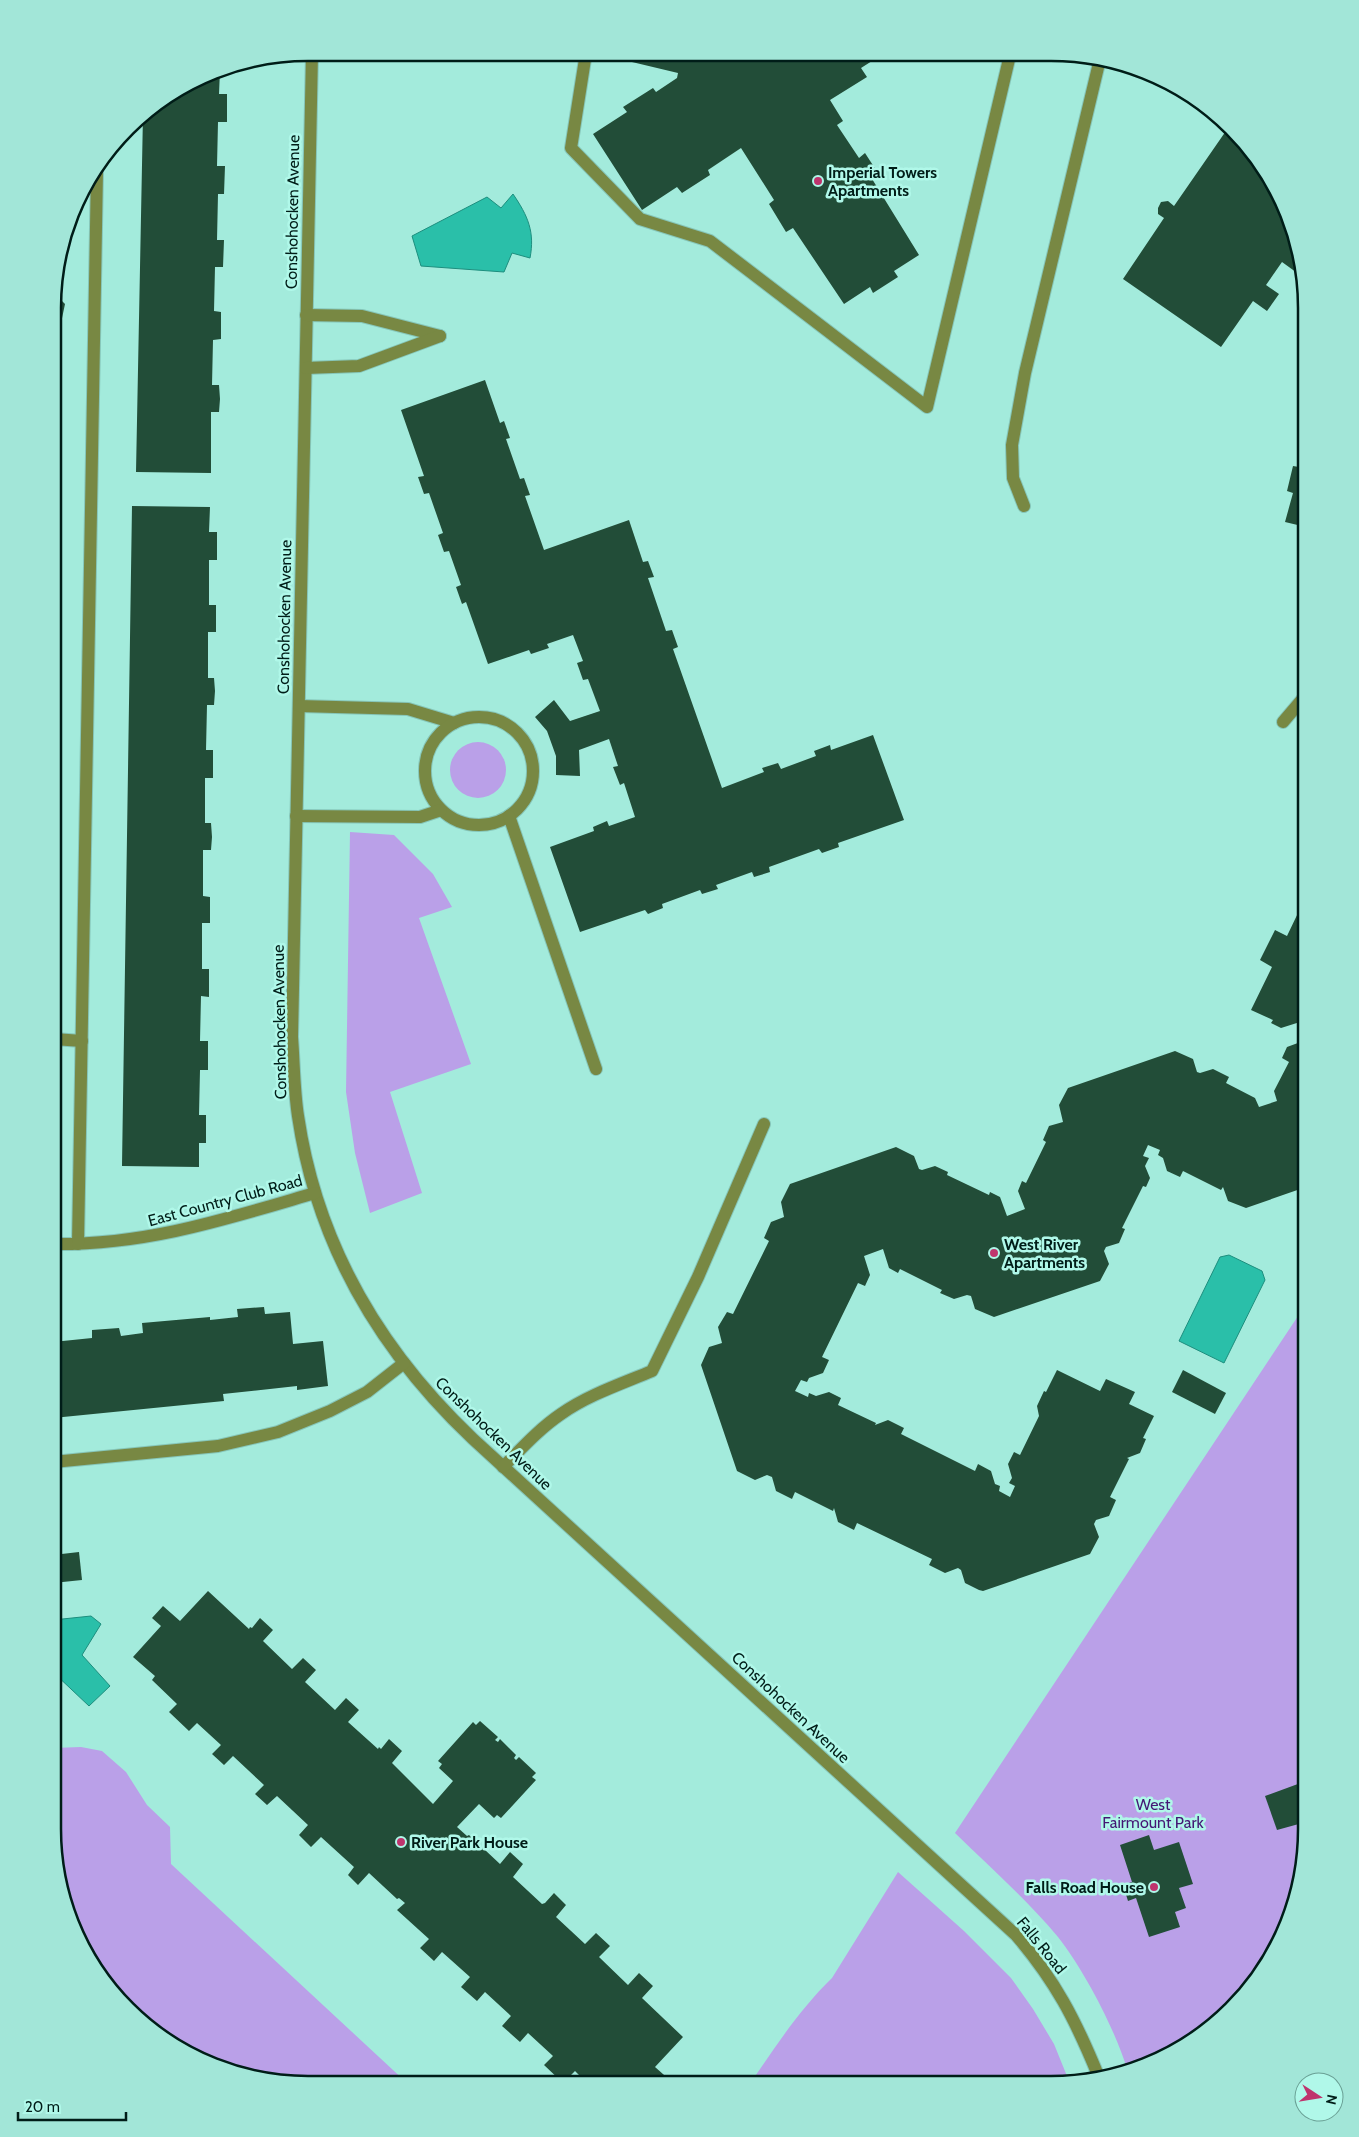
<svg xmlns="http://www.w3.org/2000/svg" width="1359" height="2137" viewBox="0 0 1359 2137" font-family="Cabin,sans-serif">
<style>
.green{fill:#baa0e8}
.water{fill:#2abfa9;stroke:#1d8e7e}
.building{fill:#224d38}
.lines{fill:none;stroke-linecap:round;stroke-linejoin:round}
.minor-casing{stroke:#86c6b9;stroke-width:14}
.path{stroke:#4c7d73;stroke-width:3;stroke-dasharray:2.5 2.5;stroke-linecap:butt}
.minor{stroke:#788843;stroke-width:12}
.poi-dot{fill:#bf346d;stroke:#b0f8e9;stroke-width:2}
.labels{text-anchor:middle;stroke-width:5;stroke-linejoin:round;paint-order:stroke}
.poi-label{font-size:16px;font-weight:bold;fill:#001d18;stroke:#b0f8e9;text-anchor:start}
.street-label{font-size:16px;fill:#001d18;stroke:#b0f8e9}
.park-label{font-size:16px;fill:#441774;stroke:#b0f8e9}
.rim{fill:none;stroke:#001d18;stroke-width:2.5}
</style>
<rect width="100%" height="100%" fill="#a3ebdc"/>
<g class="green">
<circle cx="478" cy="770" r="28"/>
<polygon points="350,832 394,835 433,874 452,907 419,918 471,1064 390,1092 422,1193 370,1213 355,1153 346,1092"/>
<path d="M 1306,1304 L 1306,1845 L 1293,1911 L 1263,1971 L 1207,2031 L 1149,2065 L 1127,2069 C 1115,2029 1084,1970 1058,1937 C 1027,1900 990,1867 955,1833 Z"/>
<polygon points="81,1747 102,1751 126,1772 147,1805 170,1827 171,1864 407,2083 275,2082 211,2065 153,2032 106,1985 72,1927 53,1828 53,1748"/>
<path d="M 898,1872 L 964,1931 L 1011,1978 L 1033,2009 L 1054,2044 L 1069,2081 L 1051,2084 L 750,2084 C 775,2047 800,2009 832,1978 Z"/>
</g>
<g class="water">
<path d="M 513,194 C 528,216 535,232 530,258 L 512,253 L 504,272 L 421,266 L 412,236 L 487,197 L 501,208 Z"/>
<polygon points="1229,1255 1262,1271 1265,1280 1224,1363 1179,1341 1220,1257"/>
<polygon points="91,1616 101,1624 82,1655 110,1686 89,1706 53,1672 53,1620"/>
</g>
<g class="building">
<polygon points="611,53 659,54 683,58 681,54 883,54 861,68 867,77 830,100 843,121 837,125 859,158 865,153 876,170 869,174 919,255 894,271 898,277 873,293 870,287 844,304 793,228 786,232 769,204 774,200 741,148 708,170 710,175 682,193 677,187 642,210 593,134 627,112 623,107 653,88 656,92 677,78 678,73 611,57"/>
<polygon points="220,70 219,94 227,94 227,122 218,122 217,166 225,166 224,194 218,194 217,240 224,240 223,267 215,267 214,311 221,312 221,339 213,340 212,385 219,385 220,399 219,412 211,412 211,473 136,472 143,114 211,72"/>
<polygon points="1228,128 1253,152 1287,210 1300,275 1282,262 1266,285 1279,294 1267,311 1253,301 1221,347 1123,279 1164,218 1158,214 1158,208 1161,202 1168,201 1174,206"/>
<polygon points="55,293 61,293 61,300 65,304 61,323 55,323"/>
<polygon points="485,380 500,423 504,421 510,438 506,439 520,479 524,478 530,495 525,496 544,550 629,520 643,562 648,561 654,577 648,578 666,631 672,630 678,647 673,649 722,788 764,772 762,768 778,763 781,769 816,756 814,751 830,745 831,750 873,735 904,820 838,843 839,847 822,853 819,849 769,867 770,872 754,877 752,872 716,885 718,889 702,894 700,890 662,904 663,908 648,914 645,910 580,932 550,847 594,831 593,827 607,821 609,826 635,817 624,783 620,785 613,767 618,766 609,739 579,750 580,776 556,775 556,756 547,731 535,717 554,700 570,721 600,711 588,679 583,680 577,663 583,661 573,635 547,644 549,648 531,654 529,650 488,664 466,602 462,604 456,587 461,585 449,551 444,552 438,535 443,533 429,493 424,494 418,477 424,476 401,410"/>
<polygon points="1306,443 1306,527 1285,522 1293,493 1287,491 1293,466 1299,467"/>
<polygon points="132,506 210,507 209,532 217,532 217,560 209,560 209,605 216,605 216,632 208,632 208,678 214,678 215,691 214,705 207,705 206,750 213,750 213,778 205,778 205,823 211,823 212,837 211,850 203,850 203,896 210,897 210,923 202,923 202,969 209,969 209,997 201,996 200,1041 208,1041 208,1070 200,1070 199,1115 206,1115 206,1143 199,1143 199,1167 122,1166"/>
<polygon points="1298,913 1306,917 1306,1040 1300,1022 1281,1028 1271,1023 1273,1020 1251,1010 1272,967 1260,960 1275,930 1287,936"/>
<polygon points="1306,1040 1306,1187 1246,1208 1228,1201 1223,1187 1221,1190 1183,1171 1180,1177 1167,1171 1163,1158 1158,1155 1160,1150 1148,1145 1143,1156 1149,1158 1145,1166 1150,1178 1146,1187 1143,1186 1122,1228 1125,1229 1119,1243 1106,1247 1104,1251 1109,1264 1100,1281 994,1317 975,1309 971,1296 967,1295 954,1299 940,1293 942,1290 900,1269 898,1273 889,1268 883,1249 864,1256 870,1275 865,1286 858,1283 822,1357 829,1360 823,1373 809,1378 807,1382 801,1380 795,1391 808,1397 809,1393 816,1396 829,1392 841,1398 838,1405 876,1423 875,1425 888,1420 904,1428 901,1434 975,1471 978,1464 991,1471 995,1484 1000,1486 999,1491 1010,1497 1015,1486 1009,1483 1012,1478 1008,1464 1014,1452 1020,1455 1039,1416 1037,1406 1044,1391 1046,1392 1057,1370 1100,1391 1106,1379 1135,1392 1129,1404 1154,1416 1143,1438 1146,1439 1140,1453 1127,1458 1129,1459 1110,1497 1116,1500 1109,1516 1096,1520 1094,1524 1099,1537 1090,1554 983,1591 979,1590 965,1583 961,1570 958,1568 945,1573 929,1565 932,1559 857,1523 854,1530 838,1522 834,1508 833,1511 795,1492 792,1499 776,1491 772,1477 767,1475 755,1480 737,1471 701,1365 709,1347 722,1343 718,1327 727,1312 733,1314 769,1241 764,1238 771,1222 784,1217 781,1202 790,1184 896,1147 914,1156 919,1169 922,1170 935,1166 948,1172 947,1175 989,1195 990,1192 1000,1197 1007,1216 1025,1209 1018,1191 1022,1181 1026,1183 1046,1142 1043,1140 1049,1126 1063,1122 1059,1105 1068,1088 1175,1051 1193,1059 1197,1072 1200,1073 1213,1069 1229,1077 1226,1083 1255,1098 1259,1107 1277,1101 1274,1091 1289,1062 1282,1058 1287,1047"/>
<polygon points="264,1307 265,1314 290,1312 293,1344 323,1341 328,1386 297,1390 297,1386 223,1394 224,1401 53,1418 53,1342 92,1338 92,1330 119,1328 121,1336 143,1333 142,1323 210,1317 210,1320 238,1317 237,1309"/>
<polygon points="1183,1370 1226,1393 1215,1414 1172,1392"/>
<polygon points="79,1552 82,1580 53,1583 53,1555"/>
<polygon points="208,1591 249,1629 250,1627 252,1628 260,1618 273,1630 263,1641 292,1669 303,1658 316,1670 305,1682 335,1710 346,1698 359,1710 348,1722 378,1749 379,1747 381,1749 389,1739 402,1751 392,1763 433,1804 453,1781 439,1768 442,1764 438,1761 473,1722 476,1725 480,1721 498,1737 495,1740 498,1742 500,1739 516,1755 514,1758 516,1760 519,1757 536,1773 532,1777 536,1780 501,1818 497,1815 494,1818 479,1804 457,1827 467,1836 469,1835 500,1864 510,1852 523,1864 513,1877 542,1904 545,1903 554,1893 566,1905 556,1917 585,1944 596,1933 610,1946 599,1957 628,1985 639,1973 653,1986 642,1998 683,2037 655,2067 672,2082 671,2083 648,2083 644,2080 640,2083 583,2083 585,2081 575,2071 563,2083 544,2065 553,2056 528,2033 520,2042 502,2026 511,2016 485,1992 477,2001 461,1987 470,1977 442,1952 434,1961 420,1948 429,1939 397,1910 405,1903 399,1898 397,1899 369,1873 358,1885 348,1875 354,1867 321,1837 311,1847 299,1835 308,1825 277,1796 267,1805 255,1794 264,1785 233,1756 224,1765 212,1754 221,1745 197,1723 189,1731 169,1712 177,1704 152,1680 155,1676 133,1657 161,1626 152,1618 163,1606 180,1621"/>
<polygon points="1306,1781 1306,1822 1277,1830 1265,1796"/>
<polygon points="1149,1835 1154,1850 1179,1842 1193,1884 1179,1888 1186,1908 1175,1912 1180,1927 1149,1937 1136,1898 1128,1901 1123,1885 1132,1882 1120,1845"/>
</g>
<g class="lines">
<defs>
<g id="minor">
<path d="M 312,53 L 292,1037 C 294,1063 294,1090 298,1116 C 317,1245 379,1350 473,1439 L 1016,1935 C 1056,1982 1075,2019 1098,2075"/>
<polyline points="586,53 571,148 640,219 710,241 927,407 1010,55"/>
<polyline points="306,315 362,316 440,336"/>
<polyline points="306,368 359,366 440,336"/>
<polyline points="1024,506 1013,478 1012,445 1025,373 1100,59"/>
<polyline points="299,706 408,709 454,723"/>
<circle cx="479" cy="771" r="54"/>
<polyline points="1283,722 1306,695"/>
<polyline points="296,816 420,817 441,810"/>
<polyline points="509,816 596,1069"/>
<polyline points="54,1039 82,1041"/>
<path d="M 53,1244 C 147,1245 226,1219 315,1193"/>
<polyline points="78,1244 97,171"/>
<polyline points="53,1462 218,1446 278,1432 330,1411 367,1392 404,1363"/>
<path d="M 503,1467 C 522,1448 539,1429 561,1414 C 588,1395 621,1384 652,1371 L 698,1277 L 764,1124"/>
</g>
</defs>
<use href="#minor" class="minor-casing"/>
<polyline class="path" points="1007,2084 1023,2081 1071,2078"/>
<use href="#minor" class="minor"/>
</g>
<g class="poi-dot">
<circle cx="818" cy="181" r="5"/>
<circle cx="994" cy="1253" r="5"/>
<circle cx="401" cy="1842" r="5"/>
<circle cx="1154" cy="1887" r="5"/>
</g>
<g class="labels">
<g class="poi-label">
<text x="828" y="178">Imperial Towers<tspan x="828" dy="18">Apartments</tspan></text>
<text x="1004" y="1250">West River<tspan x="1004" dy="18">Apartments</tspan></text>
<text x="411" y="1848">River Park House</text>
<text x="1144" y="1893" text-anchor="end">Falls Road House</text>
</g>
<g class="street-label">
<text transform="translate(292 212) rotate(-89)" y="6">Conshohocken Avenue</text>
<text transform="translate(284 617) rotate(-89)" y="6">Conshohocken Avenue</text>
<text transform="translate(279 1022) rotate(-91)" y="6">Conshohocken Avenue</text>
<text transform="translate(225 1200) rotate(-15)" y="6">East Country Club Road</text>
<text transform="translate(494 1433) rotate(44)" y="6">Conshohocken Avenue</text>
<text transform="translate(791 1707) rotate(43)" y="6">Conshohocken Avenue</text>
<text transform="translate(1042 1945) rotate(51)" y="6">Falls Road</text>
</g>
<g class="park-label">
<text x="1153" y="1810">West<tspan x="1153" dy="18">Fairmount Park</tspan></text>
</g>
</g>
<path d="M0 0H1359V2137H0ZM308 61H1051A247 247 0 0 1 1298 308V1829A247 247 0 0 1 1051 2076H308A247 247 0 0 1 61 1829V308A247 247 0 0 1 308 61Z" fill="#a2e6d8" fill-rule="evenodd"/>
<path class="rim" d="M308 61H1051A247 247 0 0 1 1298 308V1829A247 247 0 0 1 1051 2076H308A247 247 0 0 1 61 1829V308A247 247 0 0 1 308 61Z"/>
<g transform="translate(1319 2097) rotate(102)"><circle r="24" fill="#b0f8e9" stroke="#6aa095"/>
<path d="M0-4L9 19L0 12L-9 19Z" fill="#bf346d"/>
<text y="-8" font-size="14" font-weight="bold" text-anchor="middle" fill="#001d18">N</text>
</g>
<path d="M18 2112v8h108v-8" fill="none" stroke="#001d18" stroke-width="2.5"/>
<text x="25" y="2112" font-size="15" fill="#001d18" stroke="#b0f8e9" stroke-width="4" paint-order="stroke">20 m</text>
</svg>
